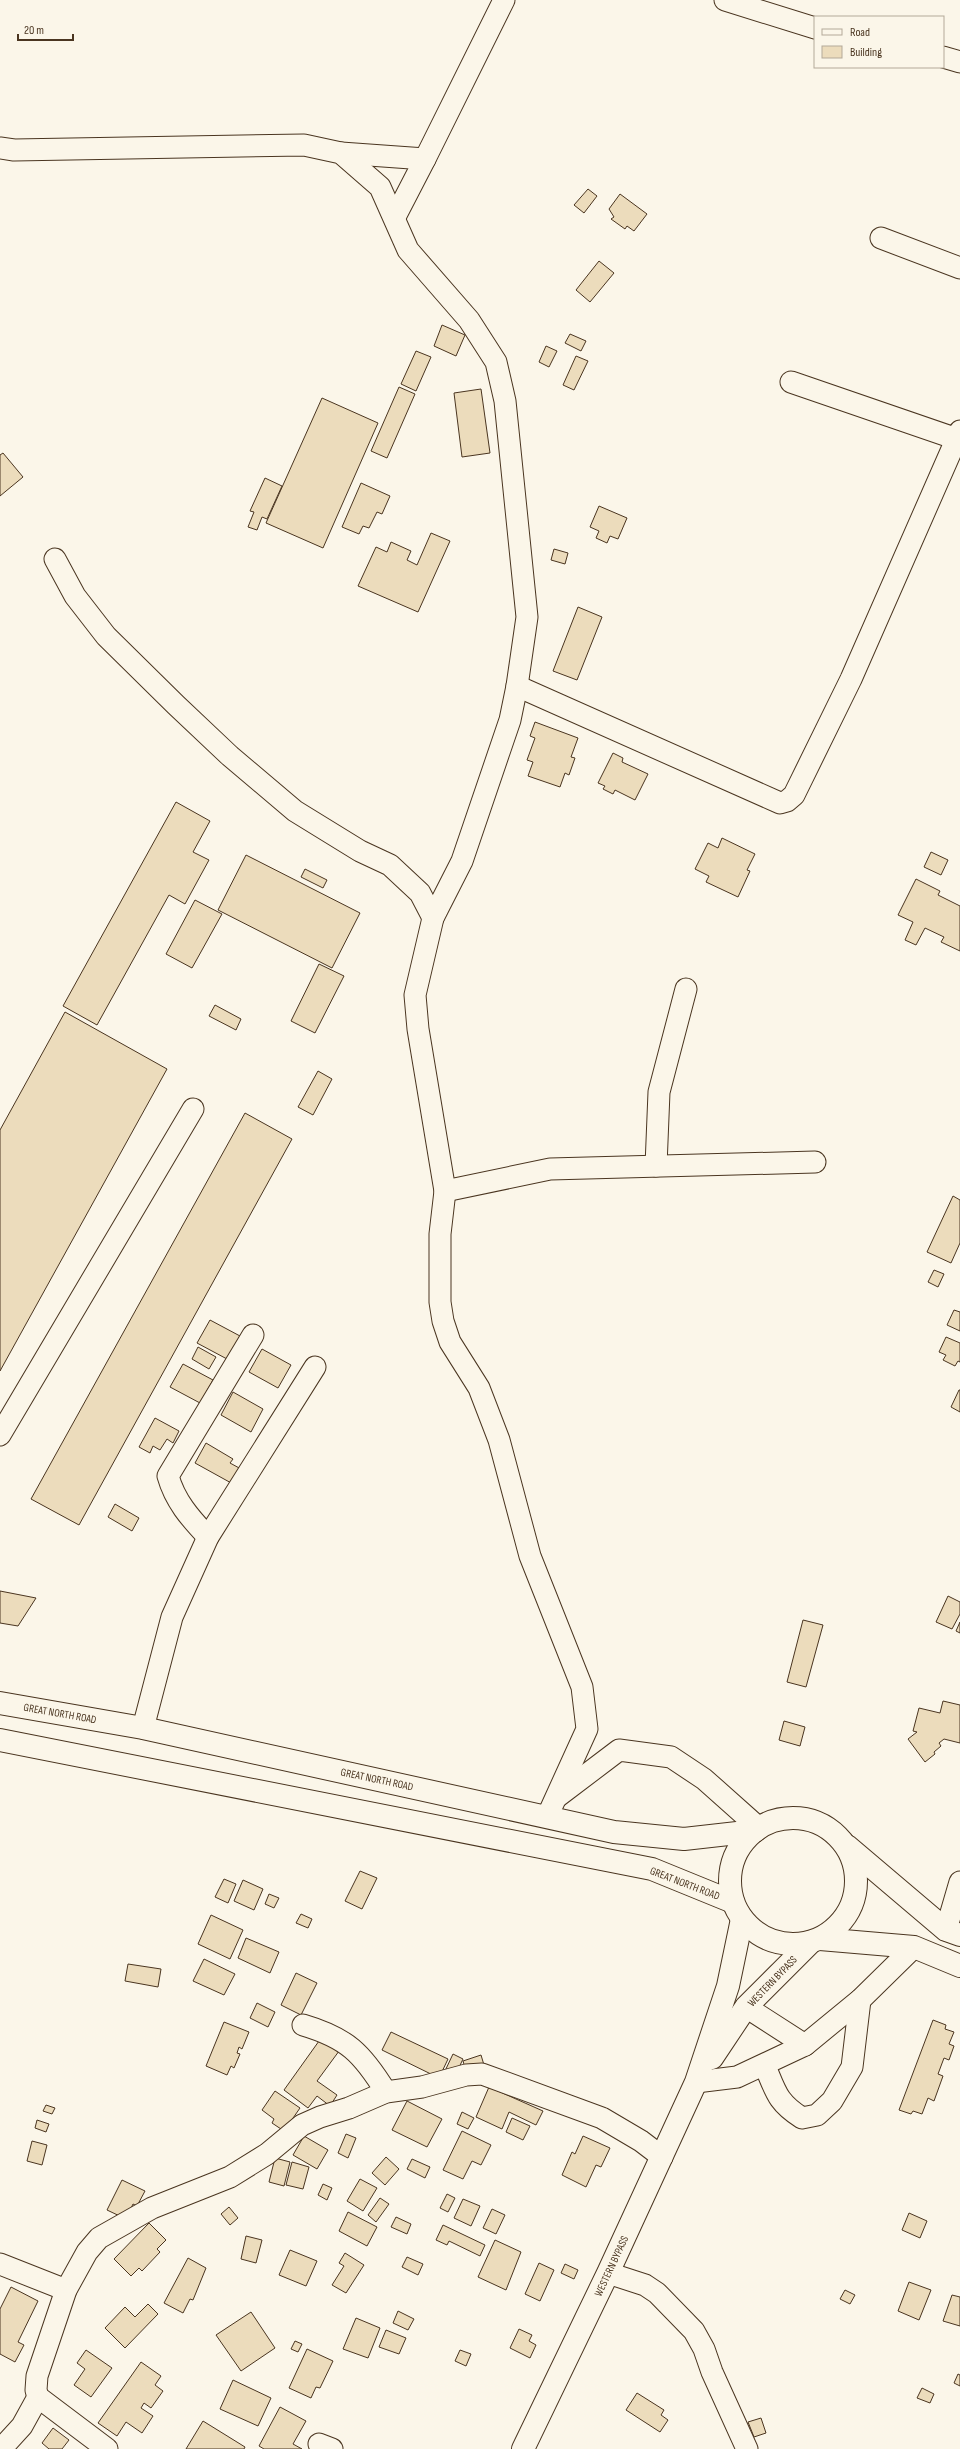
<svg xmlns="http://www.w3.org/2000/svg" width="960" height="2449" viewBox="0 0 960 2449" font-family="'Sofia Sans Condensed',sans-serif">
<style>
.building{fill:#ecdcbc;stroke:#4a3520}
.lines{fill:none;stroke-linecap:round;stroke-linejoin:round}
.minor-casing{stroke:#4a3520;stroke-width:23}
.major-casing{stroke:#4a3520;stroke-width:24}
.highway-casing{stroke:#4a3520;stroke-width:24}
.minor{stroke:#fbf6e9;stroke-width:21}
.major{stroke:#fbf6e9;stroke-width:22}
.highway{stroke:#fbf6e9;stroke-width:22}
.labels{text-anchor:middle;stroke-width:3;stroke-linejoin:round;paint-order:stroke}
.street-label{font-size:11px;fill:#4a3520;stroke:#fbf6e9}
</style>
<rect width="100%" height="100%" fill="#fbf6e9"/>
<g class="building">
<polygon points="588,189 597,196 584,213 574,205"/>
<polygon points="620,194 647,214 634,231 627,226 625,229 611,219 614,217 609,209"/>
<polygon points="599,261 614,273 590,302 576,290"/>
<polygon points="442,325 465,335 456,356 434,346"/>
<polygon points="570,334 586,341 581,351 565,343"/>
<polygon points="546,346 557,351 549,367 539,362"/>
<polygon points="416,351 431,357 416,391 401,384"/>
<polygon points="576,356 588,361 574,390 563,385"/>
<polygon points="399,387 415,394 387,458 371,451"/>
<polygon points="481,389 490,453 462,457 454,393"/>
<polygon points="322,398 378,423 323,548 266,523"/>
<polygon points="3,453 23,477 0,496 0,455"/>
<polygon points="265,478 282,486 267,519 262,517 257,530 248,527 254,512 250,511"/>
<polygon points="361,483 390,496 382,514 377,512 369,528 363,526 359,534 342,527"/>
<polygon points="599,506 627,518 618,539 610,536 607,543 596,538 599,531 590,527"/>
<polygon points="431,533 450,541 418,612 358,586 376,547 387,552 391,542 411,551 407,560 417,565"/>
<polygon points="554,549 568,553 565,564 551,560"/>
<polygon points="578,607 602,617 577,680 553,671"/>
<polygon points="535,722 578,738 571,757 575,758 569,775 565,773 560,787 528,776 533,762 527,760 535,738 530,736"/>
<polygon points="613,753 623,758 622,762 648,774 635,800 615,790 613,794 603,789 605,786 598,783"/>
<polygon points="176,802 210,821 193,852 209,860 185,904 169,895 97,1025 63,1006"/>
<polygon points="722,838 755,854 747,870 750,871 738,897 706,882 709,876 695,869 708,843 718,848"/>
<polygon points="931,852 948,860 941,875 924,867"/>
<polygon points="246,855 360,913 332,968 218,910"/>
<polygon points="305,869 327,880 323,888 301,877"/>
<polygon points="916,879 940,891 938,895 960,906 960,951 941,942 944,937 925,928 916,945 905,940 913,922 898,915"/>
<polygon points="195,900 222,914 192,968 166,954"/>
<polygon points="319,964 344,976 315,1033 291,1021"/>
<polygon points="215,1005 241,1019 236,1030 209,1016"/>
<polygon points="65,1012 167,1069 0,1371 0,1130"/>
<polygon points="318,1071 332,1079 313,1115 298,1107"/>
<polygon points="245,1113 292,1139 79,1525 31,1499"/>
<polygon points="953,1196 960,1200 960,1243 951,1263 927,1252"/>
<polygon points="934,1270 944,1274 938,1287 928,1282"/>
<polygon points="954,1310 960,1312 960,1331 947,1325"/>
<polygon points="210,1320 240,1336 227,1359 197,1343"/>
<polygon points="946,1337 960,1343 960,1362 958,1361 955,1366 943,1360 946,1355 939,1352"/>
<polygon points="198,1347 216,1357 209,1369 192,1359"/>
<polygon points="262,1349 291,1365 278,1388 249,1372"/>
<polygon points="183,1364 213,1380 200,1403 170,1387"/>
<polygon points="959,1390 960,1390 960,1412 951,1407"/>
<polygon points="233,1392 263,1409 251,1432 221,1415"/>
<polygon points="155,1418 179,1431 173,1443 167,1439 160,1450 153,1446 150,1453 139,1447"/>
<polygon points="206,1443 233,1459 230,1463 241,1469 233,1484 195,1463"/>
<polygon points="115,1504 139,1518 132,1531 108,1517"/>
<polygon points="0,1591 36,1598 18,1626 0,1623"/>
<polygon points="948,1596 960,1602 960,1614 952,1629 936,1622"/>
<polygon points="803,1620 823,1625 806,1687 787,1682"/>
<polygon points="960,1622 960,1633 956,1631"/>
<polygon points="943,1701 960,1705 960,1743 944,1739 939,1743 941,1746 934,1752 935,1754 925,1762 908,1739 917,1732 913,1731 919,1708 940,1713"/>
<polygon points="784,1721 805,1727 800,1746 779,1740"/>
<polygon points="360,1871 377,1878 362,1909 345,1901"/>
<polygon points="224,1879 236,1884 228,1903 215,1897"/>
<polygon points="243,1880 263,1889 254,1910 234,1901"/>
<polygon points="269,1894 279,1898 274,1908 265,1904"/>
<polygon points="301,1914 312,1919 308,1928 296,1923"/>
<polygon points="211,1915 243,1930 230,1959 198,1944"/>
<polygon points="246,1938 279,1952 270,1973 238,1958"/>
<polygon points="204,1959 235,1974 224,1995 193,1981"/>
<polygon points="128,1964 161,1969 158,1987 125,1981"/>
<polygon points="296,1973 317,1983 301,2015 281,2005"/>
<polygon points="257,2003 275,2012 268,2027 250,2018"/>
<polygon points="933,2020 946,2025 945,2029 954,2032 949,2044 954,2046 949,2060 944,2058 938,2074 943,2076 934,2101 928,2098 922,2114 913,2111 911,2114 899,2110"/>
<polygon points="224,2022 249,2032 242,2049 239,2047 237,2053 240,2054 234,2068 231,2066 227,2075 206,2066"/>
<polygon points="391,2032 448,2059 439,2078 382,2050"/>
<polygon points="324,2034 342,2047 317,2081 337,2095 330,2106 317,2096 308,2108 284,2090"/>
<polygon points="453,2054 463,2059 454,2078 444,2073"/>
<polygon points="481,2055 484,2065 466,2071 463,2061"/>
<polygon points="489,2087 543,2111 536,2125 509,2112 502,2129 476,2117"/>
<polygon points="275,2091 300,2108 284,2131 272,2123 274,2119 262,2110"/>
<polygon points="407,2101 442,2119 427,2147 392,2130"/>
<polygon points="46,2105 55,2108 52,2114 43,2111"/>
<polygon points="462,2112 474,2118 468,2129 457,2124"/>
<polygon points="512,2118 530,2126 523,2140 506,2132"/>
<polygon points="37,2120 49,2124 46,2132 35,2128"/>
<polygon points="462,2131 491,2145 481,2165 472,2161 463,2179 443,2170"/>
<polygon points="346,2134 356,2138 348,2158 338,2153"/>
<polygon points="304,2136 328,2150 317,2169 293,2155"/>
<polygon points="583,2136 610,2148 601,2167 596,2165 586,2187 562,2175 572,2152 575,2154"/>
<polygon points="32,2141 47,2145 42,2165 27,2161"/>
<polygon points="386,2157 399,2169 385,2185 372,2173"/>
<polygon points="275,2158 290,2162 284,2186 269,2182"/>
<polygon points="412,2159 430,2167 425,2178 407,2169"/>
<polygon points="292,2162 309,2167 303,2189 286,2185"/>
<polygon points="360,2179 377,2188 363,2211 347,2201"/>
<polygon points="122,2180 145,2191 137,2206 133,2204 126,2219 107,2210"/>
<polygon points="323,2184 332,2188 327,2200 318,2195"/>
<polygon points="447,2194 455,2198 448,2212 440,2208"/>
<polygon points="380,2198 389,2204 376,2222 368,2215"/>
<polygon points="463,2199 480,2206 471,2226 454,2218"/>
<polygon points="229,2207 238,2218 230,2225 221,2214"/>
<polygon points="492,2209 505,2215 496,2234 483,2228"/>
<polygon points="348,2212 377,2227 367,2246 339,2231"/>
<polygon points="909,2213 927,2221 920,2238 902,2230"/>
<polygon points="396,2217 411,2224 407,2234 391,2227"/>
<polygon points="149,2223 166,2240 157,2249 160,2252 142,2271 139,2268 131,2276 114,2259"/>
<polygon points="443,2225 485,2245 480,2256 449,2241 447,2245 436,2240"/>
<polygon points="246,2236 262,2240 256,2263 241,2259"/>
<polygon points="495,2240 521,2252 506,2290 478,2277"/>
<polygon points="290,2250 317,2261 306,2286 279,2275"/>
<polygon points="345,2253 364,2265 346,2293 332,2285 344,2266 339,2263"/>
<polygon points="407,2257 423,2264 418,2275 402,2267"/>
<polygon points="188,2258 206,2268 193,2300 190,2299 183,2313 164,2303"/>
<polygon points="539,2263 554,2270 540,2301 525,2294"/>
<polygon points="565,2264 578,2270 574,2279 561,2273"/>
<polygon points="909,2282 931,2290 919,2320 898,2311"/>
<polygon points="11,2287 38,2301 18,2342 24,2345 15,2362 0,2354 0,2309"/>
<polygon points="845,2290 855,2295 850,2304 840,2299"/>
<polygon points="952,2295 960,2297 960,2326 943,2321"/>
<polygon points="148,2304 158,2314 125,2348 105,2328 125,2307 135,2317"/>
<polygon points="398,2311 414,2319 408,2330 393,2323"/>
<polygon points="251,2312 275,2348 241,2371 216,2335"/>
<polygon points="356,2318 380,2328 368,2358 343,2349"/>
<polygon points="519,2329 532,2335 529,2341 536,2345 530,2358 510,2348"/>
<polygon points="386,2330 406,2338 399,2354 379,2347"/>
<polygon points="295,2341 302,2344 298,2352 291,2349"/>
<polygon points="307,2349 333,2361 320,2388 316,2387 311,2398 289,2388"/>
<polygon points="86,2350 112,2368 91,2397 74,2385 85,2369 77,2363"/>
<polygon points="460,2350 471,2354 466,2366 455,2361"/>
<polygon points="141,2362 161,2376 155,2385 163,2391 151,2408 144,2403 141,2408 153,2416 142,2433 126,2422 117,2436 98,2423"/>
<polygon points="958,2374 960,2375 960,2386 954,2383"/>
<polygon points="233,2380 271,2398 258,2426 220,2409"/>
<polygon points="922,2388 934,2394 930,2403 917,2398"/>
<polygon points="637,2393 664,2410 661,2415 668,2420 660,2432 626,2410"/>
<polygon points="280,2407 306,2421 293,2444 302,2449 264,2449 259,2446"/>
<polygon points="761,2418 766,2433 754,2437 748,2422"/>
<polygon points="203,2421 245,2447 244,2449 186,2449"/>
<polygon points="53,2428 69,2440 62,2449 49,2449 42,2443"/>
</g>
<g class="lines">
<defs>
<g id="minor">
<polyline points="725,0 815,28"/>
<polyline points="943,57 960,62"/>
<polyline points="0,148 14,150 304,145 341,153 380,187 408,250 469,320 496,362 505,401 527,617 517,686 510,720 462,861 433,918 415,995 418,1029 445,1191 440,1234 440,1302 443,1321 450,1342 479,1388 499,1440 530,1556 582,1687 587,1729 547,1817"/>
<polyline points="341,153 425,159 504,0"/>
<polyline points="395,217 425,159"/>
<polyline points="881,238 960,268"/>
<polyline points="791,382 957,439"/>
<polyline points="55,559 75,596 106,636 176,705 230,756 295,811 360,851 390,865 420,893 433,918"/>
<polyline points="517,686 780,803 787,801 794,795 851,679 960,431"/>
<polyline points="656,1166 659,1092 686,989"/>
<polyline points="445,1191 550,1169 815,1162"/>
<polyline points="0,1435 193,1109"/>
<path d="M 208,1537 C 190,1518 175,1501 168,1476 L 253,1335"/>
<polyline points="143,1728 172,1617 208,1537 315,1367"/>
<polyline points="557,1797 619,1750 671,1757 704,1779 759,1828"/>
<polyline points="946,1930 960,1882"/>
<polyline points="746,2007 805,2045 860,2000 914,1947"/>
<path d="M 303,2025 C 347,2038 362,2053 386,2092"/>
<path d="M 765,2066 C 776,2092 777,2102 802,2118 L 817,2115 L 832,2101 L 852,2067 L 860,2000"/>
<polyline points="696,2082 737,2077 805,2045"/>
<polyline points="0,2264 66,2290"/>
<polyline points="608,2273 645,2285 657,2293 694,2331 704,2349 712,2372 747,2449"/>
<polyline points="319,2444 332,2449"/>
<polyline points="1,2449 22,2426 38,2397"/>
<polyline points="107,2449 38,2397 36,2390 37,2376 66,2290 87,2252 99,2238 152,2208 230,2177 267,2154 302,2125 320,2117 349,2108 386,2092 422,2087 466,2075 482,2074 602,2118 641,2141 662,2157"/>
</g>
<g id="major">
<circle cx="793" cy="1881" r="63"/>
<polyline points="847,1846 946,1930 960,1935"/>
<polyline points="820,1939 914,1947 960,1966"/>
<polyline points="712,2058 746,2007 811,1942"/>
<polyline points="523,2449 608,2273 696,2082 728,1986 742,1919"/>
</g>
<g id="highway">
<polyline points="0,1703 143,1728 614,1832 684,1839 755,1831"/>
<polyline points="0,1740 652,1869 733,1902"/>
</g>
</defs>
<use href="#minor" class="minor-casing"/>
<use href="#major" class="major-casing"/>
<use href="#highway" class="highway-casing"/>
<use href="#minor" class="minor"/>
<use href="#major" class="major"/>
<use href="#highway" class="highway"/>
</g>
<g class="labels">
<g class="street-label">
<text transform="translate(60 1713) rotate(10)" y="4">GREAT NORTH ROAD</text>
<text transform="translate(377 1779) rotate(12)" y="4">GREAT NORTH ROAD</text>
<text transform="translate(685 1883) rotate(21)" y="4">GREAT NORTH ROAD</text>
<text transform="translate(772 1981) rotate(-46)" y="4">WESTERN BYPASS</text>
<text transform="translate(611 2266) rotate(-65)" y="4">WESTERN BYPASS</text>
</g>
</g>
<rect x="814" y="16" width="130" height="52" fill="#fbf6e9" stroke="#b4a999"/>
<rect x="822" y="29" width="20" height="6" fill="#fbf6e9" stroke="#b4a999"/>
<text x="850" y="36" font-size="12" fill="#4a3520">Road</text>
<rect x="822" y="46" width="20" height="12" fill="#ecdcbc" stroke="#b4a999"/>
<text x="850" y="56" font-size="12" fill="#4a3520">Building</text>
<path d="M18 34v6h55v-6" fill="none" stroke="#4a3520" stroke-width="2"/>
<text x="24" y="34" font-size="12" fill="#4a3520" stroke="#fbf6e9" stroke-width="3" paint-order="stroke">20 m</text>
</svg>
